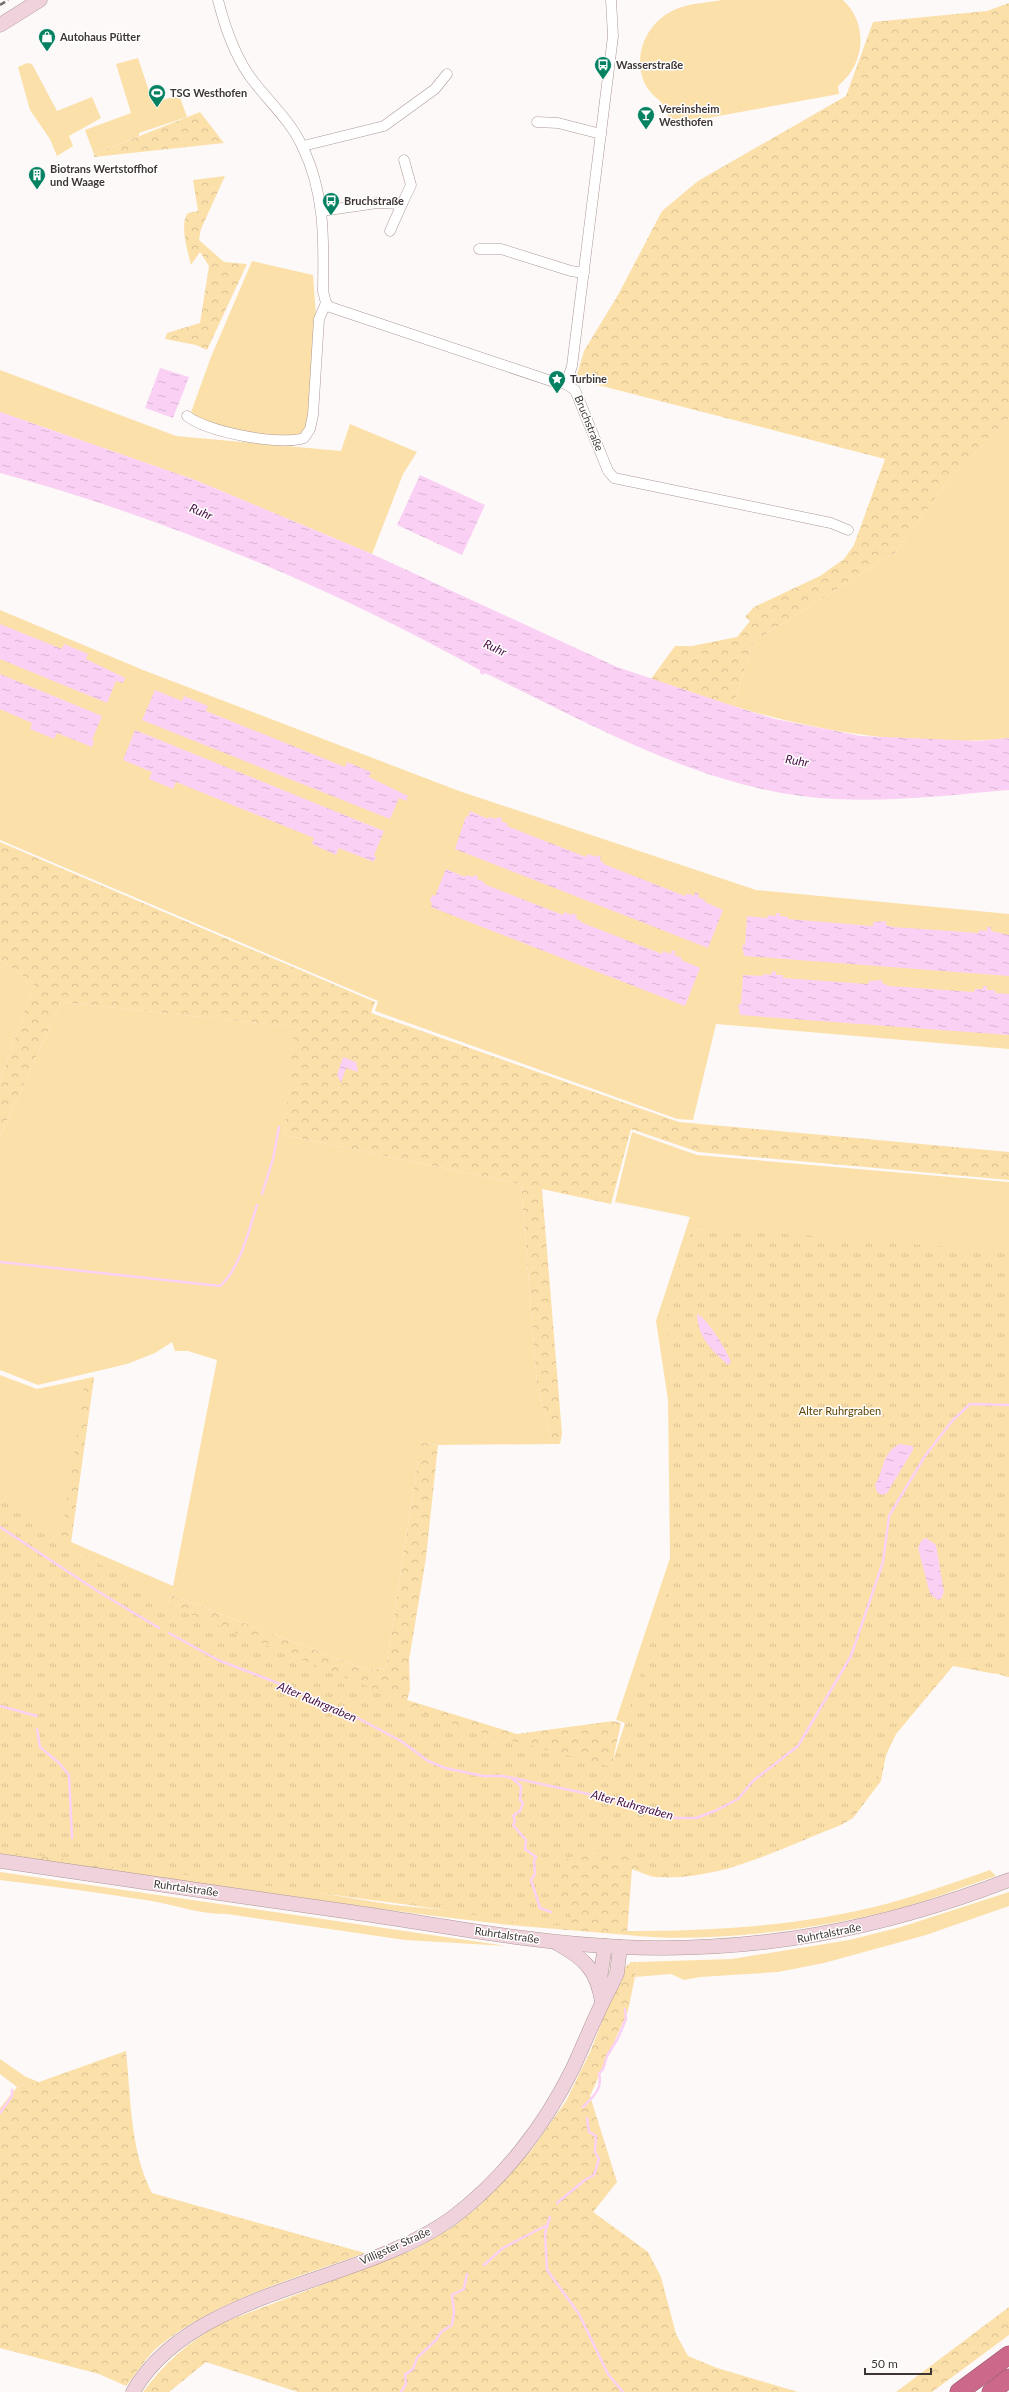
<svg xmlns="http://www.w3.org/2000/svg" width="1009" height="2392" viewBox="0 0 1009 2392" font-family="Lato,sans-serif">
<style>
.grass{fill:#fce0aa}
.forest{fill:url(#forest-crowns)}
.park{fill:url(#park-tufts)}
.water{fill:url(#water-ripples)}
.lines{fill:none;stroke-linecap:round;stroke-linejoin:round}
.stream{stroke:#fad1f4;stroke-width:2.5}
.minor-casing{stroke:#ac9996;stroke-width:11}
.secondary-casing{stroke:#ac9996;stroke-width:15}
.motorway-casing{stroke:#9a576d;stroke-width:19}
.minor{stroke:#fff;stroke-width:10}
.secondary{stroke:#f0d2dc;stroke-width:14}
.motorway{stroke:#cc698b;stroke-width:18}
.rail{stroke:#736c6b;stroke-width:2.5;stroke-dasharray:6 3;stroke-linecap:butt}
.labels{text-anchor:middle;stroke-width:3;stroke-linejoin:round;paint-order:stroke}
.poi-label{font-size:11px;font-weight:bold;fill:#3e3634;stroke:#fff;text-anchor:start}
.street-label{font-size:11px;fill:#3e3634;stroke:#fff}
.park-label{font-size:11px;fill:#5b4200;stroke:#fff}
.water-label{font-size:12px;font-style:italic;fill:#480e44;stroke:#fff}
</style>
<defs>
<pattern id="forest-crowns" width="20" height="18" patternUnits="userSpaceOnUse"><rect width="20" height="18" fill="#fce0aa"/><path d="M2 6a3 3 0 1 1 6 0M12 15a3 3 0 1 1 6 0" fill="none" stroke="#d9c193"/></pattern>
<pattern id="park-tufts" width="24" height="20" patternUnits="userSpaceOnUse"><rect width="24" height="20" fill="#fce0aa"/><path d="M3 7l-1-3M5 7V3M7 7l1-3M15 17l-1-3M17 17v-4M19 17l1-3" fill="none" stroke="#d9c193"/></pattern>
<pattern id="water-ripples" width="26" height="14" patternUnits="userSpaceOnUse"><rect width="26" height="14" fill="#fad1f4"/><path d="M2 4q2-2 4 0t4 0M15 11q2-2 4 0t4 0" fill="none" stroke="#d7b4d2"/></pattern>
</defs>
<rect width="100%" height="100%" fill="#fdf9f8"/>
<g class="grass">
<path d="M 722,0 L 843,0 C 869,24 865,65 838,86 L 839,94 L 669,125 C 668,120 668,111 665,107 C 660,99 651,96 645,84 C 632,56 646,23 674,10 C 688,3 707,3 722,0 Z"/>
<polygon points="138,58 153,103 179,95 187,117 139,133 139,136 94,154 85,130 131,113 116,64"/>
<polygon points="27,63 32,64 57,111 92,97 101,118 69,136 73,146 57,156 50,139 30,110 18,67"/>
<path d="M 252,261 L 313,275 L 316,317 L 310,419 L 305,433 C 266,442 226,430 190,415 L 211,357 Z"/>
<polygon points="0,370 176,436 341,451 350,424 417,452 403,474 372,554 195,480 0,412"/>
<path d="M 1009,418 L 1009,738 C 917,748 821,733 733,706 L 753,642 L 896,552 L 947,482 Z"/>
<polygon points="0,610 143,670 459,791 756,890 1009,914 1009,1049 716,1024 693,1120 677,1119 375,1011 378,1001 0,840"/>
<polygon points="0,959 34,984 0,1081"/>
<polygon points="61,1002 296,1027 284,1135 521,1184 537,1384 553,1444 438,1445 418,1442 418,1460 386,1668 367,1670 171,1595 163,1632 0,1710 0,1375 37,1389 94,1377 71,1542 173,1586 217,1360 188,1351 175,1351 172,1342 155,1353 127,1364 38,1385 0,1370 0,1136"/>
<polygon points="632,1132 697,1155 1009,1182 1009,1411 609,1786 625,1723 616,1720 670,1558 668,1400 656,1321 690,1217 615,1202"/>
<path d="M 113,1864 L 283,1887 L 394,1905 L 509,1916 L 509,1925 C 376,1910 244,1889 112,1871 Z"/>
<path d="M 990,1870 L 996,1876 C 960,1888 925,1902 889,1911 C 813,1930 704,1944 627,1935 L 627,1931 C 714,1931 802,1926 886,1904 C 922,1894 956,1882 990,1870 Z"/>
<path d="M 0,1872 L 507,1946 L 405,1940 L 227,1914 C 199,1914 179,1906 152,1901 C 101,1893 51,1886 0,1880 Z"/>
<polygon points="1009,1892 1009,1906 926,1935 824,1963 778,1972 700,1977 684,1980 671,1974 635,1977 638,1962 732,1959 849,1940 901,1927"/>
<polygon points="0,2059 26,2077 39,2082 17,2087 0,2074"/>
</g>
<g class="forest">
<polygon points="1009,3 1009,418 947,482 896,552 753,642 733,706 651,679 675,646 692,646 737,637 750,621 745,617 754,607 820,576 844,559 854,545 885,459 594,384 582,383 576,378 584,351 618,295 662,211 698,181 846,96 873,22 987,11"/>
<polygon points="200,112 224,143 94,157 94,154"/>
<path d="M 225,176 L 201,229 L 199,240 L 224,262 L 247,264 L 207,350 L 196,345 L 165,339 L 167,333 L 200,323 L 209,266 L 200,252 L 191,265 C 188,253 179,223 188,213 L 198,211 L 193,180 Z"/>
<polygon points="0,842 375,1002 371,1013 679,1122 1009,1152 1009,1180 698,1152 631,1129 611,1204 542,1189 562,1434 560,1444 553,1444 537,1384 521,1184 284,1135 295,1027 61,1002 0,1136 0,1081 34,984 0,959"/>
<polygon points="94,1377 70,1548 63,1545 64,1540 61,1539 85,1379"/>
<path d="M 418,1442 L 438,1445 L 426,1558 L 409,1660 L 410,1690 L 407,1700 L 517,1734 L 613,1721 L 621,1723 L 607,1788 L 846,1644 L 981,1648 L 996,1674 L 953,1666 L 896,1734 L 886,1755 L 881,1781 L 853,1818 L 841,1825 C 781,1848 720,1882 655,1877 C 647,1876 639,1871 632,1869 L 627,1935 L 509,1925 L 504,1856 L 121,1829 L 112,1871 L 9,1855 L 2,1844 L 0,1811 L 163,1632 L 171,1595 L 367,1670 L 386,1668 L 418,1460 Z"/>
<path d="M 631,1962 L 638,1962 L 628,2011 L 590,2096 L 617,2182 L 593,2212 L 648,2252 L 661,2277 L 676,2334 L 688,2356 L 717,2368 L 798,2392 L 298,2392 L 206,2362 L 169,2392 L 143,2392 C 165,2362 190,2341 222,2323 L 413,2250 L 453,2227 L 478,2207 L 530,2152 L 566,2101 L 591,2050 L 622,1970 Z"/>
<path d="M 126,2051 C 131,2098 130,2151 152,2193 L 365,2253 C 296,2278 217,2299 159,2346 C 146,2357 137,2373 126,2386 L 99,2374 L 0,2348 L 0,2108 L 17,2087 L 39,2082 Z"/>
<polygon points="1009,2307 1009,2335 932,2392 896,2392"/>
</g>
<path class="park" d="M 693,1226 L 1009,1252 L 1009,1677 C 992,1675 968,1655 951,1663 L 892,1739 L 881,1769 L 863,1801 L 840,1823 L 727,1869 L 698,1874 L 675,1876 L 656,1873 L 623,1855 L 605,1849 L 576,1854 L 562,1862 L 555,1877 L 557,1889 L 573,1920 L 558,1914 L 569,1926 L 520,1923 L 439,1909 L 51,1857 L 0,1854 L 0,1493 L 65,1543 L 165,1604 L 398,1699 L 427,1715 L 463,1728 L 611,1767 L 673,1573 L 667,1302 Z"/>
<g class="water">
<polygon points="160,368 189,377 173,418 145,408"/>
<path d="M 0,412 L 195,480 L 372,554 L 617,667 L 733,706 L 775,719 L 861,736 L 978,741 L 1009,738 L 1009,790 C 952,795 892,802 834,799 C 710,793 595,726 485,673 L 483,675 L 480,673 L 480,670 C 328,586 168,519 0,473 Z"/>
<polygon points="420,475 485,505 462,555 397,525"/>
<polygon points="0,624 62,649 64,644 88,654 86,659 125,678 123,683 116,681 107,703 0,659"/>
<polygon points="0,674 102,716 92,740 94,741 92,747 57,733 54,739 30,729 32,723 0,709"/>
<polygon points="155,690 182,701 184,696 208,706 206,711 345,767 347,762 371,772 369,777 408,796 406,801 399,798 390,819 142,720"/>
<polygon points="135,730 384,831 374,855 376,857 374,862 339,848 336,855 312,844 314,838 176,782 173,789 149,779 152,772 123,760"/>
<polygon points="470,811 488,819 489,817 496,819 498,817 502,818 501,821 508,824 507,826 586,857 588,854 596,857 597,855 601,857 600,860 606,865 685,896 687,893 694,896 695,892 699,894 698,897 705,900 705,902 723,910 708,948 455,849 466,816 468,817"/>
<polygon points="446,869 465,877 466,875 473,877 474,875 478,876 477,879 484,882 484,884 563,915 564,912 572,915 573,913 577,915 576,918 583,923 662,954 663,951 671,954 672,950 676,952 674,955 682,958 681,960 700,968 685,1006 431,907 432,903 430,902 432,895 435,896"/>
<polygon points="776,913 780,913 780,916 788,917 788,919 873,926 873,922 886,921 886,925 893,927 979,933 979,930 987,931 987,927 991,927 991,931 1009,935 1009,976 744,956 742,945 745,945 747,916 767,918 768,915 776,916"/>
<polygon points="772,971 776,972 776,975 783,975 783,978 868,984 869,981 882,980 882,983 889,986 974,992 975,989 983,989 983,986 987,986 987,990 995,990 995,993 1009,994 1009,1035 740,1015 738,1004 741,1004 743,975 763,976 763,974 771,975"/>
<polygon points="343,1057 356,1062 358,1072 346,1068 341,1083 337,1075"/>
<path d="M 697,1314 C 707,1318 728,1352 731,1362 L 728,1365 C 711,1349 698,1338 697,1314 Z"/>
<path d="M 899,1444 L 913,1446 L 913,1450 L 887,1493 L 882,1495 L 877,1492 L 875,1485 C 885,1469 880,1456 899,1444 Z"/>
<polygon points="926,1538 936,1545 944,1592 941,1599 938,1600 930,1594 918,1548 921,1541"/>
</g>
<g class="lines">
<g class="stream">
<polyline points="262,1194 273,1159 279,1127"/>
<path d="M 0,1262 L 220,1286 C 240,1269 249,1230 257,1205"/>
<polyline points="0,1527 99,1592 159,1628"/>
<polyline points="169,1633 218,1660 288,1687 350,1714 401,1741 428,1761 445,1768 483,1776 503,1776 603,1797 675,1818 696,1818 715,1811 738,1799 753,1781 798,1746 851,1656 883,1562 889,1516 925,1456 952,1421 970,1404 1009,1405"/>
<polyline points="0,1706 37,1716"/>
<polyline points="37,1729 40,1747 59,1763 69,1775 72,1838"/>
<polyline points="513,1779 521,1786 520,1800 523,1803 520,1811 513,1816 515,1821 513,1825 526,1840 525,1849 536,1857 534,1861 535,1874 531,1880 540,1908 551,1912"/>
<path d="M 583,2107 C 593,2097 603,2089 599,2074 L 603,2069 L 607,2056 L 618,2038 L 626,2019 L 625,2009"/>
<polyline points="0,2113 12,2096 12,2090"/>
<polyline points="557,2203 585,2180 594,2175 599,2159 595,2152 596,2136 589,2132 587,2118"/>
<polyline points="550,2217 545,2232 547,2270 579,2314 608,2374 623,2392"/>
<polyline points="484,2265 503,2248 545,2226"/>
<polyline points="401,2392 406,2384 405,2375 413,2369 417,2358 436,2340 441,2332 452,2325 454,2312 452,2295 464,2289 467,2274"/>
</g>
<defs>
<g id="minor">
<path d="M 218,0 C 225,27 234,55 251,78 C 268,101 290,120 302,146 C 325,192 324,241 323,291 L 326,303 L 330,307 L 551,381 L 566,384 L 575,390 L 608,471 L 614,478 L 831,523 L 848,530"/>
<polyline points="537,122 558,123 601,134"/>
<polyline points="303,146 384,126 435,89 447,74"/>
<polyline points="402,204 411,185 404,160"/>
<polyline points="322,211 377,203 402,204 390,231"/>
<polyline points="479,249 501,249 571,271 584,273"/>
<polyline points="566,384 572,366 613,36 611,0"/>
<path d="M 187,416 C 207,432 280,446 304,438 L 310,429 L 313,415 L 319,319 L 326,303"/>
</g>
<g id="secondary">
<polyline points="0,25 40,0"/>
<path d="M 0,1861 C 117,1879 234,1895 351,1912 C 441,1925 531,1943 622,1947 C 758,1953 882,1929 1009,1880"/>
<path d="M 558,1944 C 586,1959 597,1971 602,2002"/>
<polyline points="599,1985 605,1946"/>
<path d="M 133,2392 C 191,2289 362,2284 452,2218 C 504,2179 545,2125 573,2068 C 586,2040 597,2011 612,1984 L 617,1973 L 620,1947"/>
</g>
<g id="motorway">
<polyline points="959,2392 1009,2355"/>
<polyline points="991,2392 1009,2378"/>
</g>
</defs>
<use href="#minor" class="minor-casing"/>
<use href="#secondary" class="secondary-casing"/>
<use href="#motorway" class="motorway-casing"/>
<use href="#minor" class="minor"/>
<use href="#secondary" class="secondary"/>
<use href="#motorway" class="motorway"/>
<polyline class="rail" points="0,5 8,0"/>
</g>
<defs>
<symbol id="shop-pin" viewBox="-11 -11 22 30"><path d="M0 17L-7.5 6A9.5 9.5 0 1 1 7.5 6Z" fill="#038161" stroke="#fff"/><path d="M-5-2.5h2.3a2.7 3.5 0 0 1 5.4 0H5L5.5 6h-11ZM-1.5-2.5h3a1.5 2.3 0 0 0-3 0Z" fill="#fff"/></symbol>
<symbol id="bus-pin" viewBox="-11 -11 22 30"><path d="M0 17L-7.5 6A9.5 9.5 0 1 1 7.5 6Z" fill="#038161" stroke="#fff"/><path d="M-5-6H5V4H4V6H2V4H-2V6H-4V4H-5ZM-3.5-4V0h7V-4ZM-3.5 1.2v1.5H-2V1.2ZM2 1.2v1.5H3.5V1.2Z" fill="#fff"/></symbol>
<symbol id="stadium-pin" viewBox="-11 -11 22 30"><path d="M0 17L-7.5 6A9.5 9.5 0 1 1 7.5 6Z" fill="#038161" stroke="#fff"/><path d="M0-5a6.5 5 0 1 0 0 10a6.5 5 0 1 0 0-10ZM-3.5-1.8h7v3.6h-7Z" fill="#fff"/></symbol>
<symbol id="bar-pin" viewBox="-11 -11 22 30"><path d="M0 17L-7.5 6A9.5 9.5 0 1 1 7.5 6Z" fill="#038161" stroke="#fff"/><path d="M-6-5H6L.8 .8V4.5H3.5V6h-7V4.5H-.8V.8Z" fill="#fff"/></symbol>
<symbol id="building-pin" viewBox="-11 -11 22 30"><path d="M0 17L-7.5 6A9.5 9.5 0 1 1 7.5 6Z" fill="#038161" stroke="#fff"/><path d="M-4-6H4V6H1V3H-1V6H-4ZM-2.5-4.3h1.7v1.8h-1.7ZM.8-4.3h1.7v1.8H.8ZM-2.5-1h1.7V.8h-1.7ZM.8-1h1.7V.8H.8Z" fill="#fff"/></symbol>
<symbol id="sight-pin" viewBox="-11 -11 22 30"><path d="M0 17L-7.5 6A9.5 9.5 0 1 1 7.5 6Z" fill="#038161" stroke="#fff"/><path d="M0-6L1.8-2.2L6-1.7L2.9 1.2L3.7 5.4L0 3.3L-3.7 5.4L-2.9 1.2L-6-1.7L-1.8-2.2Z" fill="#fff"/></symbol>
</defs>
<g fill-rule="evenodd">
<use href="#shop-pin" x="37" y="27" width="20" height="27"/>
<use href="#bus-pin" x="593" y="55" width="20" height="27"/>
<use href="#stadium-pin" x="147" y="83" width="20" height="27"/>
<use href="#bar-pin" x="636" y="105" width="20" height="27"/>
<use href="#building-pin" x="27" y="165" width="20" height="27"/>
<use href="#bus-pin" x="321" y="191" width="20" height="27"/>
<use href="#sight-pin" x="547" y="369" width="20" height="27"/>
</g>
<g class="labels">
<g class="poi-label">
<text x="60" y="41">Autohaus Pütter</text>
<text x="616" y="69">Wasserstraße</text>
<text x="170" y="97">TSG Westhofen</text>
<text x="659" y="113">Vereinsheim<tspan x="659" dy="13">Westhofen</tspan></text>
<text x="50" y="173">Biotrans Wertstoffhof<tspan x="50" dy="13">und Waage</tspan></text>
<text x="344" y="205">Bruchstraße</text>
<text x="570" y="383">Turbine</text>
</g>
<g class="street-label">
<text transform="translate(589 423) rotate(68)" y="4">Bruchstraße</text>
<text transform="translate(186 1888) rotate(8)" y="4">Ruhrtalstraße</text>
<text transform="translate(829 1933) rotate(-11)" y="4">Ruhrtalstraße</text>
<text transform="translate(507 1935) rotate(8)" y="4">Ruhrtalstraße</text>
<text transform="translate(395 2246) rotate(-24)" y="4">Villigster Straße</text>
</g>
<g class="park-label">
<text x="840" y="1415">Alter Ruhrgraben</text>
</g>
<g class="water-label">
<text transform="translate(201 512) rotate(23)" y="4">Ruhr</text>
<text transform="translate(495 648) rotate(25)" y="4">Ruhr</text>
<text transform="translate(797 761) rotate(9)" y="4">Ruhr</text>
<text transform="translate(317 1702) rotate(23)" y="4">Alter Ruhrgraben</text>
<text transform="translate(632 1805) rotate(15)" y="4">Alter Ruhrgraben</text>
</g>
</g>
<path d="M865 2368v6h66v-6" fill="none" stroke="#3e3634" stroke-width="2"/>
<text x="871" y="2368" font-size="12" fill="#3e3634" stroke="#ffffff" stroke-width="3" paint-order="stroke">50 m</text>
</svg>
